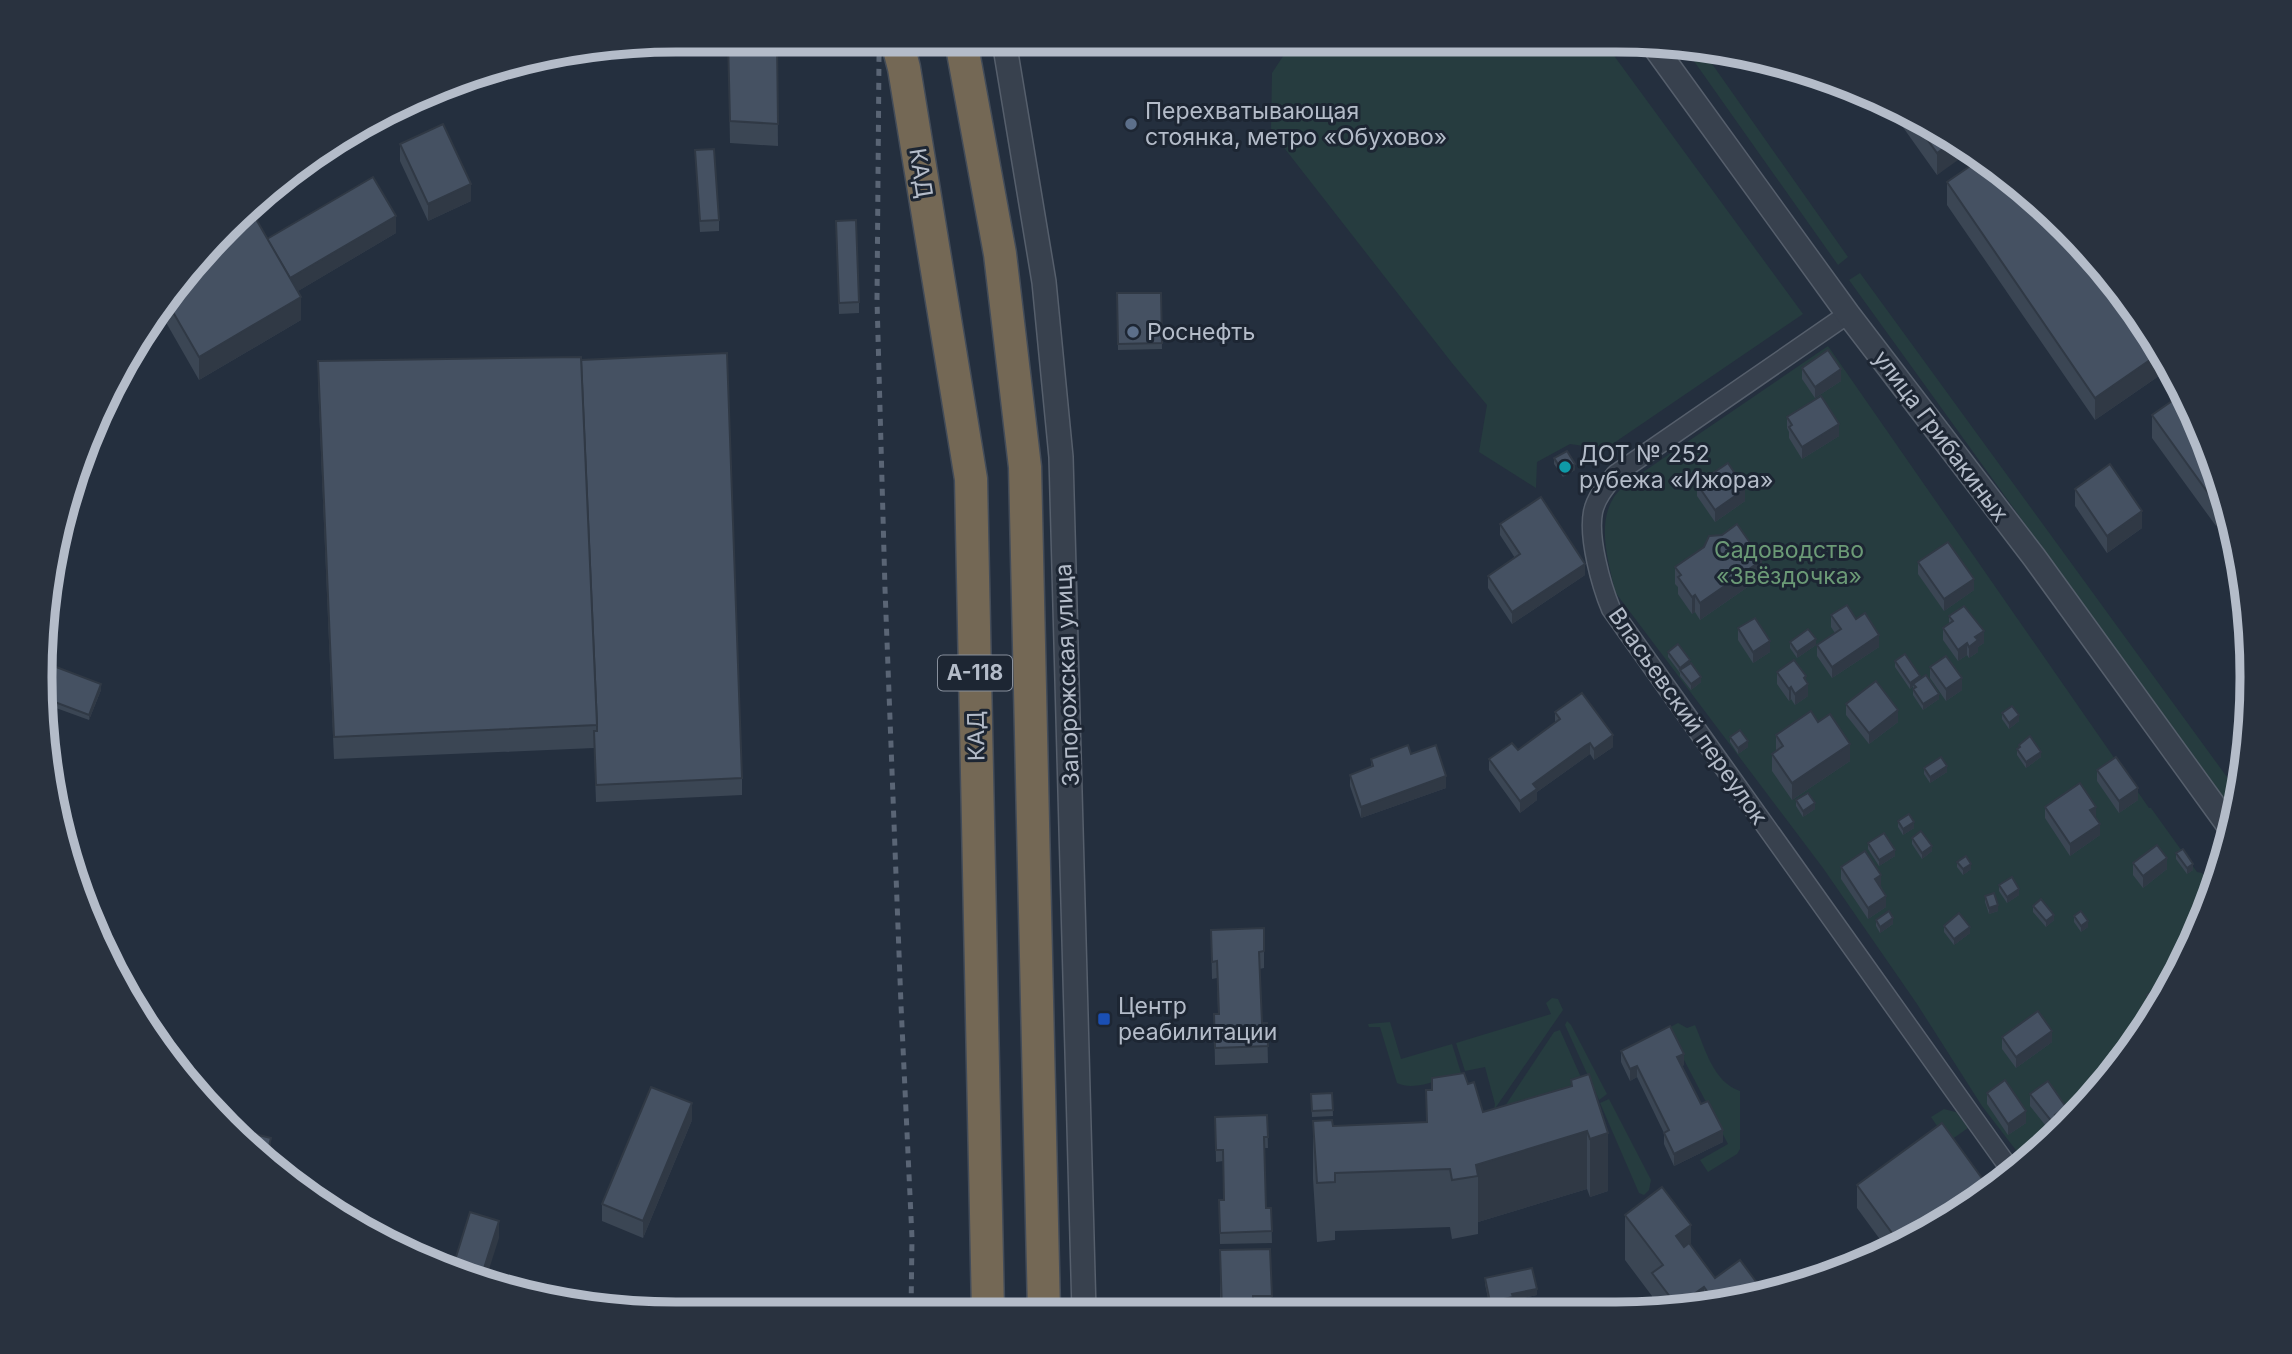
<svg xmlns="http://www.w3.org/2000/svg" width="2292" height="1354" viewBox="0 0 2292 1354" font-family="Inter,sans-serif">
<style>
.green{fill:#263c3f}
.lines{fill:none;stroke-linecap:round;stroke-linejoin:round}
.minor-casing{stroke:#565f6c;stroke-width:21}
.tertiary-casing{stroke:#565f6c;stroke-width:26}
.motorway-casing{stroke:#434c59;stroke-width:35}
.minor{stroke:#38414e;stroke-width:18}
.tertiary{stroke:#38414e;stroke-width:23}
.motorway{stroke:#746855;stroke-width:32}
.rail{stroke:#5a6575;stroke-width:5;stroke-dasharray:7 7;stroke-linecap:butt}
.wall{fill:#3b4654}
.shaded-wall{fill:#303945}
.building{fill:#455162;stroke:#303945;stroke-width:2}
.service-dot{fill:#5c6f8a;stroke:#1d2633;stroke-width:2.5}
.culture-dot{fill:#0f9aa8;stroke:#1d2633;stroke-width:2.5}
.transit-dot{fill:#1a4fb4;stroke:#1d2633;stroke-width:2.5}
.labels{text-anchor:middle;stroke-width:6;stroke-linejoin:round;paint-order:stroke}
.shield{fill:#1d2633;stroke:#878f9c;stroke-width:2}
.shield-label{font-size:21px;font-weight:bold;fill:#b4bcc9}
.poi-label{font-size:23px;fill:#b4bcc9;stroke:#1d2633;text-anchor:start}
.street-label{font-size:23px;fill:#b4bcc9;stroke:#1d2633}
.park-label{font-size:23px;fill:#6b9a76;stroke:#1d2633}
.rim{fill:none;stroke:#b4bcc9;stroke-width:9}
</style>
<rect width="100%" height="100%" fill="#242f3e"/>
<g class="green">
<polygon points="1293,41 1604,42 1803,314 1605,449 1570,444 1537,462 1536,488 1479,452 1487,405 1452,363 1271,131 1272,73"/>
<polygon points="1684,47 1703,51 1848,257 1838,265"/>
<polygon points="1860,273 2240,795 2235,815 1849,280"/>
<path d="M 1828,346 L 2149,808 L 2151,808 L 2197,872 L 2202,873 L 2213,888 L 2203,921 L 2144,1031 L 2035,1155 L 2025,1162 L 1982,1106 L 1917,1004 L 1823,868 L 1615,592 C 1609,562 1596,525 1614,497 C 1618,491 1625,486 1630,481 Z"/>
<polygon points="1552,998 1558,999 1563,1010 1494,1110 1495,1104 1485,1067 1465,1071 1456,1043 1551,1014 1546,1003"/>
<polygon points="1567,1021 1571,1025 1607,1094 1599,1100 1565,1025"/>
<path d="M 1390,1022 L 1401,1059 L 1452,1044 L 1461,1073 C 1443,1078 1415,1092 1397,1083 L 1380,1027 L 1369,1027 L 1368,1024 Z"/>
<path d="M 1678,1023 L 1687,1028 L 1695,1025 C 1705,1048 1713,1082 1740,1091 L 1740,1149 L 1737,1154 L 1708,1172 L 1700,1160 L 1728,1144 L 1671,1035 L 1657,1034 Z"/>
<polygon points="1560,1030 1595,1109 1501,1112 1554,1032"/>
<polygon points="1609,1099 1651,1180 1649,1190 1644,1195 1639,1193 1600,1103"/>
<polygon points="1944,1109 1956,1112 1968,1128 1948,1142 1931,1117"/>
</g>
<g class="lines">
<defs>
<path id="minor" d="M 1848,314 L 1616,474 C 1607,485 1596,497 1593,512 C 1588,538 1601,585 1611,609 L 2012,1172"/>
<g id="tertiary">
<polyline points="1004,41 1044,282 1061,457 1084,1312"/>
<polyline points="1651,42 1848,314 2034,557 2231,829"/>
</g>
<g id="motorway">
<polyline points="897,41 904,68 971,479 988,1312"/>
<polyline points="961,41 1000,254 1025,467 1044,1312"/>
</g>
</defs>
<use href="#minor" class="minor-casing"/>
<use href="#tertiary" class="tertiary-casing"/>
<use href="#motorway" class="motorway-casing"/>
<use href="#minor" class="minor"/>
<use href="#tertiary" class="tertiary"/>
<use href="#motorway" class="motorway"/>
<polyline class="rail" points="881,41 879,57 877,300 885,589 901,1005 912,1238 911,1312"/>
</g>
<g class="wall">
<polygon points="728,40 777,40 778,146 730,143"/>
<polygon points="1890,109 1969,148 1937,175"/>
<polygon points="400,144 471,201 428,221 400,161"/>
<polygon points="695,150 719,220 719,231 700,232"/>
<polygon points="1947,182 2145,324 2169,369 2095,420 1947,205"/>
<polygon points="836,232 859,302 859,313 839,314"/>
<polygon points="396,233 298,291 301,320 199,380 160,312 172,290 267,239"/>
<polygon points="1117,293 1161,293 1162,349 1118,350"/>
<polygon points="318,361 742,778 742,795 596,802 594,748 334,759 318,383"/>
<polygon points="1802,368 1841,381 1815,398 1802,379"/>
<polygon points="2152,415 2229,517 2216,526 2152,438"/>
<polygon points="1787,417 1839,436 1802,459 1789,438 1789,432 1787,428"/>
<polygon points="1554,458 1575,470 1563,477 1554,464"/>
<polygon points="1697,484 1745,501 1715,522 1697,496"/>
<polygon points="2075,489 2142,528 2107,553 2075,506"/>
<polygon points="1500,524 1585,575 1512,624 1488,588 1488,576 1515,558 1500,535"/>
<polygon points="1918,562 1974,590 1944,611 1918,574"/>
<polygon points="1675,567 1762,577 1700,620 1695,612 1692,614 1678,594 1678,587 1675,584"/>
<polygon points="2243,589 2246,622 2240,614 2240,591"/>
<polygon points="1831,615 1856,619 1879,647 1832,678 1817,656 1817,645 1835,633 1831,627"/>
<polygon points="1949,616 1984,643 1978,647 1978,652 1969,658 1967,655 1958,661 1943,640 1943,628 1949,623"/>
<polygon points="1738,628 1770,652 1753,663 1738,640"/>
<polygon points="1790,642 1816,645 1797,658 1790,648"/>
<polygon points="1668,652 1690,663 1701,682 1691,690 1680,676 1680,673 1668,657"/>
<polygon points="1895,661 1920,679 1939,699 1923,710 1913,695 1913,686 1910,689 1895,667"/>
<polygon points="1930,667 1962,690 1946,701 1930,678"/>
<polygon points="1777,672 1806,681 1808,696 1795,705 1791,699 1789,701 1777,684"/>
<polygon points="40,677 101,690 89,720 45,704"/>
<polygon points="1846,704 1898,722 1869,744 1846,715"/>
<polygon points="1555,712 1613,747 1594,760 1590,754 1537,792 1537,800 1520,813 1489,770 1489,759 1518,750 1555,723"/>
<polygon points="2002,713 2019,721 2009,729 2002,719"/>
<polygon points="1776,735 1850,761 1792,800 1772,771 1772,754 1776,751"/>
<polygon points="1730,737 1748,747 1738,754 1730,742"/>
<polygon points="2019,745 2041,757 2026,768 2017,755 2017,749 2019,748"/>
<polygon points="1411,754 1446,788 1361,818 1350,786 1350,775 1371,767 1371,759"/>
<polygon points="1924,768 1947,772 1930,783 1924,774"/>
<polygon points="2097,770 2138,800 2119,813 2097,781"/>
<polygon points="1796,800 1815,809 1803,817 1796,806"/>
<polygon points="2045,807 2096,818 2100,835 2070,856 2045,818"/>
<polygon points="1898,821 1914,828 1903,835 1898,827"/>
<polygon points="1912,838 1932,851 1922,859 1912,844"/>
<polygon points="1868,843 1895,856 1879,866 1868,849"/>
<polygon points="2176,853 2193,870 2187,874 2176,859"/>
<polygon points="1957,862 1971,869 1963,875 1957,867"/>
<polygon points="2133,863 2167,869 2143,888 2133,875"/>
<polygon points="1841,867 1881,886 1886,907 1868,919 1841,879"/>
<polygon points="2218,872 2213,887 2208,880 2208,874"/>
<polygon points="1999,885 2019,895 2007,903 1999,891"/>
<polygon points="1985,896 1998,911 1989,914 1985,902"/>
<polygon points="2033,906 2054,920 2046,927 2033,912"/>
<polygon points="2074,916 2088,927 2081,932 2074,922"/>
<polygon points="1876,920 1893,924 1880,933 1876,926"/>
<polygon points="1944,926 1970,933 1954,945 1944,932"/>
<polygon points="1211,930 1264,951 1264,968 1259,969 1262,1023 1267,1023 1268,1063 1215,1065 1214,1014 1218,1014 1217,978 1212,979"/>
<polygon points="2147,995 2160,1001 2154,1013 2147,1001"/>
<polygon points="2002,1037 2052,1042 2016,1068 2002,1049"/>
<polygon points="1621,1051 1684,1065 1682,1066 1701,1104 1723,1142 1674,1166 1664,1144 1664,1133 1637,1077 1630,1081 1621,1062"/>
<polygon points="1571,1080 1608,1191 1590,1197 1587,1189 1478,1222 1478,1234 1452,1239 1450,1227 1335,1231 1335,1240 1317,1242 1313,1179 1313,1121 1333,1126 1426,1122 1426,1090 1468,1084 1483,1112 1571,1087"/>
<polygon points="1332,1093 1333,1116 1312,1117 1311,1094"/>
<polygon points="1987,1093 2026,1123 2008,1135 1987,1104"/>
<polygon points="2030,1094 2066,1118 2058,1124 2058,1130 2053,1135 2030,1106"/>
<polygon points="1267,1115 1268,1148 1264,1148 1266,1208 1271,1208 1272,1243 1220,1244 1219,1200 1224,1200 1223,1161 1216,1162 1215,1117"/>
<polygon points="692,1120 643,1238 602,1221 602,1204"/>
<polygon points="1857,1185 1933,1229 1887,1249 1857,1208"/>
<polygon points="1625,1215 1691,1245 1715,1278 1763,1291 1657,1312 1652,1312 1652,1296 1625,1260"/>
<polygon points="1270,1249 1272,1312 1211,1312 1220,1310 1220,1250"/>
<polygon points="1485,1278 1537,1295 1513,1300 1513,1303 1490,1308 1485,1284"/>
</g>
<g class="shaded-wall">
<polygon points="1954,141 1972,150 1937,175 1937,153"/>
<polygon points="471,184 471,201 428,221 428,204"/>
<polygon points="396,216 396,233 288,297 288,279"/>
<polygon points="301,297 301,320 199,380 199,357"/>
<polygon points="2160,353 2169,369 2095,420 2095,398"/>
<polygon points="1841,369 1841,381 1815,398 1815,387"/>
<polygon points="1839,424 1839,436 1802,459 1802,447"/>
<polygon points="1575,464 1575,470 1563,477 1563,472"/>
<polygon points="1745,489 1745,501 1715,522 1715,510"/>
<polygon points="2223,499 2229,517 2216,526 2216,504"/>
<polygon points="2142,511 2142,528 2107,553 2107,536"/>
<polygon points="1762,560 1762,577 1700,620 1700,603"/>
<polygon points="1585,564 1585,575 1512,624 1512,612"/>
<polygon points="1974,579 1974,590 1944,611 1944,599"/>
<polygon points="1695,595 1695,612 1692,614 1692,597"/>
<polygon points="1984,631 1984,643 1978,647 1978,652 1969,658 1969,647 1975,637"/>
<polygon points="1879,635 1879,647 1832,678 1832,667"/>
<polygon points="1816,639 1816,645 1797,658 1797,652"/>
<polygon points="1770,641 1770,652 1753,663 1753,652"/>
<polygon points="1967,643 1967,655 1958,661 1958,650"/>
<polygon points="1690,660 1690,666 1680,670 1680,674 1680,668"/>
<polygon points="1806,676 1806,686 1808,684 1808,696 1795,705 1795,694"/>
<polygon points="1920,676 1920,681 1913,684 1913,686 1910,689 1910,683"/>
<polygon points="1701,677 1701,682 1691,690 1691,684"/>
<polygon points="1962,678 1962,690 1946,701 1946,689"/>
<polygon points="101,684 101,690 89,720 89,715"/>
<polygon points="1791,687 1791,699 1789,701 1789,689"/>
<polygon points="1939,694 1939,699 1923,710 1923,704"/>
<polygon points="1898,710 1898,722 1869,744 1869,733"/>
<polygon points="2019,715 2019,721 2009,729 2009,723"/>
<polygon points="1613,735 1613,747 1594,760 1594,749"/>
<polygon points="1748,741 1748,747 1738,754 1738,748"/>
<polygon points="1590,743 1590,754 1537,792 1537,800 1520,813 1520,801 1533,784"/>
<polygon points="1850,744 1850,761 1792,800 1792,783"/>
<polygon points="2041,752 2041,757 2026,768 2026,762"/>
<polygon points="1947,766 1947,772 1930,783 1930,777"/>
<polygon points="1446,776 1446,788 1361,818 1361,807"/>
<polygon points="2138,788 2138,800 2119,813 2119,801"/>
<polygon points="1815,803 1815,809 1803,817 1803,811"/>
<polygon points="2096,807 2096,818 2090,810"/>
<polygon points="1914,822 1914,828 1903,835 1903,829"/>
<polygon points="2100,824 2100,835 2070,856 2070,844"/>
<polygon points="1932,846 1932,851 1922,859 1922,853"/>
<polygon points="1895,850 1895,856 1879,866 1879,860"/>
<polygon points="2167,858 2167,869 2143,888 2143,876"/>
<polygon points="1971,864 1971,869 1963,875 1963,869"/>
<polygon points="2193,864 2193,870 2187,874 2187,868"/>
<polygon points="1881,875 1881,886 1875,890 1875,879"/>
<polygon points="2019,889 2019,895 2007,903 2007,897"/>
<polygon points="1886,896 1886,907 1868,919 1868,908"/>
<polygon points="1998,905 1998,911 1989,914 1989,908"/>
<polygon points="2054,915 2054,920 2046,927 2046,921"/>
<polygon points="1893,918 1893,924 1880,933 1880,927"/>
<polygon points="2088,921 2088,927 2081,932 2081,926"/>
<polygon points="1970,927 1970,933 1954,945 1954,939"/>
<polygon points="2052,1031 2052,1042 2016,1068 2016,1057"/>
<polygon points="1684,1054 1684,1065 1677,1068 1677,1057"/>
<polygon points="1637,1066 1637,1077 1630,1081 1630,1069"/>
<polygon points="692,1103 692,1120 643,1238 643,1221"/>
<polygon points="2066,1107 2066,1118 2058,1124 2058,1130 2053,1135 2053,1123 2055,1115"/>
<polygon points="2026,1111 2026,1123 2008,1135 2008,1124"/>
<polygon points="1723,1130 1723,1142 1674,1166 1674,1154"/>
<polygon points="1587,1131 1587,1189 1478,1222 1478,1176 1476,1165"/>
<polygon points="1608,1133 1608,1191 1590,1197 1590,1139"/>
<polygon points="271,1138 271,1158 267,1154"/>
<polygon points="499,1221 499,1238 485,1282 480,1281"/>
<polygon points="1691,1225 1691,1270 1676,1236"/>
<polygon points="1704,1287 1704,1303 1677,1308 1677,1306"/>
<polygon points="1537,1289 1537,1295 1513,1300 1513,1303 1490,1308 1490,1302 1512,1294"/>
</g>
<g class="building">
<polygon points="728,40 777,40 778,124 730,121"/>
<polygon points="1914,121 1954,141 1937,153"/>
<polygon points="443,124 471,184 428,204 400,144"/>
<polygon points="714,149 719,220 700,221 695,150"/>
<polygon points="1982,158 2066,227 2145,324 2160,353 2095,398 1947,182"/>
<polygon points="373,177 396,216 290,278 267,239"/>
<polygon points="256,219 301,297 199,357 166,300 172,290 222,239"/>
<polygon points="856,220 859,302 839,303 836,221"/>
<polygon points="1117,293 1161,293 1162,343 1118,344"/>
<polygon points="1828,350 1841,369 1815,387 1802,368"/>
<polygon points="727,353 742,778 596,785 594,731 597,731 597,725 581,360"/>
<polygon points="581,357 597,725 334,737 318,361"/>
<polygon points="2182,394 2203,434 2223,499 2216,504 2152,415"/>
<polygon points="1821,396 1839,424 1802,447 1789,427 1792,425 1787,417"/>
<polygon points="1567,451 1575,464 1563,472 1554,458"/>
<polygon points="1728,463 1745,489 1715,510 1697,484"/>
<polygon points="2110,464 2142,511 2107,536 2075,489"/>
<polygon points="1541,497 1585,564 1512,612 1488,576 1520,554 1500,524"/>
<polygon points="1737,524 1762,560 1700,603 1695,595 1692,597 1678,577 1681,575 1675,567 1704,547 1709,536 1722,535"/>
<polygon points="1948,542 1974,579 1944,599 1918,562"/>
<polygon points="1847,605 1856,619 1865,613 1879,635 1832,667 1817,645 1841,629 1831,615"/>
<polygon points="1964,606 1984,631 1975,637 1978,640 1969,647 1967,643 1958,650 1943,628 1953,621 1949,616"/>
<polygon points="1755,618 1770,641 1753,652 1738,628"/>
<polygon points="1808,629 1816,639 1797,652 1790,642"/>
<polygon points="1678,644 1690,660 1680,668 1668,652"/>
<polygon points="1905,654 1920,676 1910,683 1895,661"/>
<polygon points="1946,656 1962,678 1946,689 1930,667"/>
<polygon points="1794,660 1806,676 1804,678 1808,684 1795,694 1791,687 1789,689 1777,672"/>
<polygon points="43,662 101,684 89,715 44,698 40,677"/>
<polygon points="1691,663 1701,677 1691,684 1680,670"/>
<polygon points="1926,675 1939,694 1923,704 1913,689 1916,687 1913,684"/>
<polygon points="1876,681 1898,710 1869,733 1846,704"/>
<polygon points="1582,693 1613,735 1594,749 1590,743 1585,746 1533,784 1537,789 1520,801 1489,759 1512,743 1518,750 1560,719 1555,712"/>
<polygon points="2012,706 2019,715 2009,723 2002,713"/>
<polygon points="1811,711 1818,722 1830,714 1850,744 1792,783 1772,754 1783,746 1776,735"/>
<polygon points="1740,730 1748,741 1738,748 1730,737"/>
<polygon points="2030,736 2041,752 2026,762 2017,749 2020,747 2019,745"/>
<polygon points="1408,745 1411,754 1436,745 1446,776 1361,807 1350,775 1373,766 1371,759"/>
<polygon points="1941,757 1947,766 1930,777 1924,768"/>
<polygon points="2116,757 2138,788 2119,801 2097,770"/>
<polygon points="2080,783 2096,807 2090,810 2100,824 2070,844 2045,807"/>
<polygon points="1808,793 1815,803 1803,811 1796,800"/>
<polygon points="1909,814 1914,822 1903,829 1898,821"/>
<polygon points="1921,831 1932,846 1922,853 1912,838"/>
<polygon points="1884,833 1895,850 1879,860 1868,843"/>
<polygon points="2157,845 2167,858 2143,876 2133,863"/>
<polygon points="2183,849 2193,864 2187,868 2176,853"/>
<polygon points="1865,851 1881,875 1875,879 1886,896 1868,908 1841,867"/>
<polygon points="1966,856 1971,864 1963,869 1957,862"/>
<polygon points="2216,869 2218,872 2214,882 2208,874"/>
<polygon points="2012,877 2019,889 2007,897 1999,885"/>
<polygon points="1994,893 1998,905 1989,908 1985,896"/>
<polygon points="2041,899 2054,915 2046,921 2033,906"/>
<polygon points="1889,911 1893,918 1880,927 1876,920"/>
<polygon points="2081,911 2088,921 2081,926 2074,916"/>
<polygon points="1959,913 1970,927 1954,939 1944,926"/>
<polygon points="1264,928 1264,951 1259,952 1262,1023 1267,1023 1268,1046 1215,1048 1214,1014 1219,1014 1217,961 1212,962 1211,930"/>
<polygon points="2154,991 2160,1001 2156,1010 2147,995"/>
<polygon points="2038,1011 2052,1031 2016,1057 2002,1037"/>
<polygon points="1670,1026 1684,1054 1677,1057 1701,1104 1708,1101 1723,1130 1674,1154 1664,1133 1669,1130 1637,1066 1630,1069 1621,1051"/>
<polygon points="1464,1073 1468,1084 1474,1082 1483,1112 1572,1086 1571,1080 1589,1074 1608,1133 1590,1139 1587,1131 1476,1165 1478,1176 1452,1180 1450,1169 1335,1173 1335,1182 1317,1183 1313,1121 1332,1120 1333,1126 1427,1122 1426,1090 1432,1090 1432,1078"/>
<polygon points="2005,1080 2026,1111 2008,1124 1987,1093"/>
<polygon points="2048,1081 2066,1107 2055,1115 2058,1119 2053,1123 2030,1094"/>
<polygon points="651,1087 692,1103 643,1221 602,1204"/>
<polygon points="1332,1093 1333,1110 1312,1111 1311,1094"/>
<polygon points="1267,1115 1268,1137 1264,1137 1266,1208 1271,1208 1272,1231 1220,1233 1219,1200 1224,1200 1223,1150 1216,1150 1215,1117"/>
<polygon points="1942,1123 1989,1188 1933,1229 1900,1244 1857,1185"/>
<polygon points="242,1131 271,1138 267,1154"/>
<polygon points="1662,1187 1691,1225 1676,1236 1684,1247 1689,1243 1715,1278 1740,1260 1763,1291 1714,1301 1704,1287 1677,1306 1652,1273 1663,1265 1625,1215"/>
<polygon points="470,1212 499,1221 480,1281 472,1280 452,1270"/>
<polygon points="1270,1249 1272,1296 1253,1296 1253,1309 1261,1309 1261,1312 1211,1312 1211,1310 1222,1310 1220,1250"/>
<polygon points="1532,1268 1537,1289 1512,1294 1513,1297 1490,1302 1485,1278"/>
</g>
<g class="service-dot">
<circle cx="1131" cy="124" r="7"/>
<circle cx="1133" cy="332" r="7"/>
</g>
<circle class="culture-dot" cx="1565" cy="467" r="7"/>
<rect class="transit-dot" x="1097" y="1012" width="14" height="14" rx="3.5"/>
<g class="labels">
<rect class="shield" x="938" y="655.5" width="74" height="35" rx="5"/>
<g class="shield-label">
<text x="975" y="680">А-118</text>
</g>
<g class="poi-label">
<text x="1145" y="119">Перехватывающая<tspan x="1145" dy="26">стоянка, метро «Обухово»</tspan></text>
<text x="1147" y="340">Роснефть</text>
<text x="1579" y="462">ДОТ № 252<tspan x="1579" dy="26">рубежа «Ижора»</tspan></text>
<text x="1118" y="1014">Центр<tspan x="1118" dy="26">реабилитации</tspan></text>
</g>
<g class="street-label">
<text transform="translate(921 173) rotate(81)" y="8">КАД</text>
<text transform="translate(1941 436) rotate(53)" y="8">улица Грибакиных</text>
<text transform="translate(1067 675) rotate(-92)" y="8">Запорожская улица</text>
<text transform="translate(1688 716) rotate(55)" y="8">Власьевский переулок</text>
<text transform="translate(976 736) rotate(-91)" y="8">КАД</text>
</g>
<g class="park-label">
<text x="1789" y="558">Садоводство<tspan x="1789" dy="26">«Звёздочка»</tspan></text>
</g>
</g>
<path d="M0 0H2292V1354H0ZM676 52H1616A624 624 0 0 1 2240 676V678A624 624 0 0 1 1616 1302H676A624 624 0 0 1 52 678V676A624 624 0 0 1 676 52Z" fill="#29323f" fill-rule="evenodd"/>
<path class="rim" d="M676 52H1616A624 624 0 0 1 2240 676V678A624 624 0 0 1 1616 1302H676A624 624 0 0 1 52 678V676A624 624 0 0 1 676 52Z"/>
</svg>
